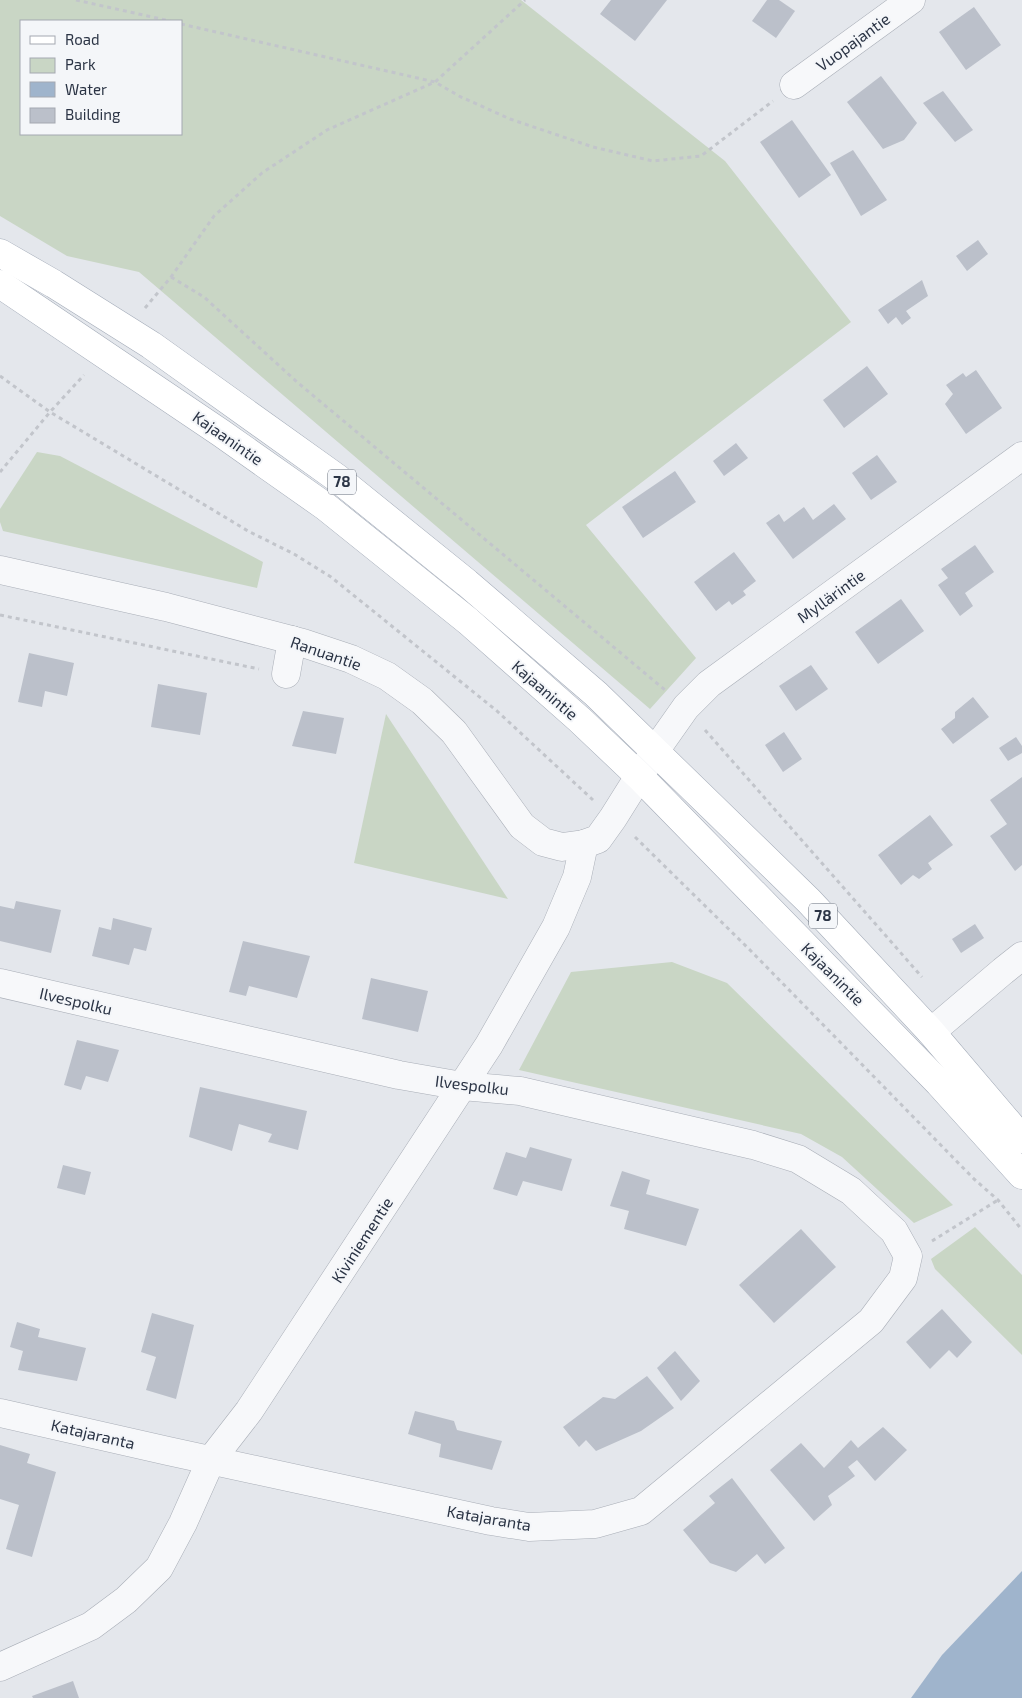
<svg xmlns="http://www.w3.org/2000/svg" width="1022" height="1698" viewBox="0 0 1022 1698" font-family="'Exo 2',sans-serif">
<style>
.green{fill:#c9d6c5;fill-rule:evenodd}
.water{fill:#9fb4cc}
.building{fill:#bbc0ca}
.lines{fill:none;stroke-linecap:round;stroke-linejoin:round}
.minor-casing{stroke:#a9aeb7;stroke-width:29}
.major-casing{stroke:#a3abb8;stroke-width:29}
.path{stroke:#c2c5cb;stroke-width:3;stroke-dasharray:4 4;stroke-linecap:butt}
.minor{stroke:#f7f8fa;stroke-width:28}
.major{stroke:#fff;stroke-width:28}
.labels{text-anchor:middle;stroke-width:4;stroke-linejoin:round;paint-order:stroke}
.shield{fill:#f4f6f9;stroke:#676e7b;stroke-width:1}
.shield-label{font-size:15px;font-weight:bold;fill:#2b3445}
.street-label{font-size:16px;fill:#2b3445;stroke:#f4f6f9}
</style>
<rect width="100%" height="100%" fill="#e4e7ec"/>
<g class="green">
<path d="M 0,0 L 521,0 L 725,161 L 851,322 L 586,525 L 696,658 L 650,709 L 139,272 L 67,256 L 0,216 ZM 21,21 L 181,21 L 181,134 L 21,134 Z"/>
<polygon points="37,452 60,456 263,562 257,588 3,531 0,522 0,509"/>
<polygon points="386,714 508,899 354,863"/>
<polygon points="672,962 727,983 953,1205 914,1223 842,1157 801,1134 519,1070 571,972"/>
<polygon points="975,1227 1022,1275 1022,1355 935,1269 931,1259"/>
</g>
<polygon class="water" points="1022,1571 1022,1698 911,1698 942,1655"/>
<g class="building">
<polygon points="611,0 667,0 635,41 600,14"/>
<polygon points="767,0 779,0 795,11 776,38 752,21"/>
<polygon points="974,7 1001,45 966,70 939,32"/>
<polygon points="881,76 917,123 904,140 883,149 847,102"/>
<polygon points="943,91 973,130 955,142 923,103"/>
<polygon points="792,120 831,175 799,198 760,142"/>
<polygon points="853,150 887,200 861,216 830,163"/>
<polygon points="978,240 988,254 967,271 956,256"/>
<polygon points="922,280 928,296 906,311 911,318 902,325 896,317 888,324 878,310"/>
<polygon points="867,366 888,394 844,428 823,400"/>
<polygon points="976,370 1002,408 966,434 945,404 953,394 946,385 963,373 966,377"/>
<polygon points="736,443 748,458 724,476 713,461"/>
<polygon points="877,455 897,482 871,500 852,473"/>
<polygon points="675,471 696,502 643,538 622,507"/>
<polygon points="834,504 846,519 793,559 766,523 779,514 784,522 804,507 813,520"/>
<polygon points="975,545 994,572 965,593 973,606 960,616 938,585 948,578 941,569"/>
<polygon points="734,552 756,581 743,591 746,595 732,605 729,601 716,611 694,582"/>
<polygon points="901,599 924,631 878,664 855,632"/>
<polygon points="29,653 74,663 67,696 45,691 42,707 18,702"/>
<polygon points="811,665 828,689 796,711 779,686"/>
<polygon points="158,684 207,693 200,735 151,727"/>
<polygon points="973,697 989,717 953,744 941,729 955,718 955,712"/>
<polygon points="303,711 344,718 336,754 292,746"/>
<polygon points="784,732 802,759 783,772 765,745"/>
<polygon points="1016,737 1022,746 1022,753 1008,761 999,748"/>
<polygon points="1022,777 1022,865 1015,871 990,836 1007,824 990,800"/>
<polygon points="930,815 953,845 928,863 932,869 919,879 913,875 901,885 878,855"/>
<polygon points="16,901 61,910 51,953 0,941 0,906 14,909"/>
<polygon points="113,918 152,928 146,951 134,948 129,965 92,956 99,927 111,930"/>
<polygon points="975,924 984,938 961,953 952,939"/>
<polygon points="243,941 310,956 297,998 249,986 246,996 229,992"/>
<polygon points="371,978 428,991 418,1032 362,1019"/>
<polygon points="77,1040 119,1050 108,1082 86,1076 81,1090 64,1085"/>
<polygon points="200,1087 307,1111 298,1150 268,1142 272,1134 239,1124 232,1151 189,1137"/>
<polygon points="530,1147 572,1159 562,1191 523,1181 517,1196 493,1189 506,1152 526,1158"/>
<polygon points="63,1165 91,1172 85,1195 57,1188"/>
<polygon points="622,1171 650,1180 646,1194 699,1209 686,1246 624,1229 629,1211 610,1206"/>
<polygon points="801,1229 836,1267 774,1323 739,1285"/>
<polygon points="942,1309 972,1342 957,1358 949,1350 930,1369 906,1342"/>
<polygon points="152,1313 194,1325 176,1399 146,1390 156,1357 141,1352"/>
<polygon points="17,1322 40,1329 38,1337 86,1348 77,1381 18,1370 23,1351 10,1347"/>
<polygon points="675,1351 700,1381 681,1401 657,1368"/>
<polygon points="647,1376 674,1408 641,1431 596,1451 586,1440 579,1447 563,1427 603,1397 615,1399"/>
<polygon points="415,1411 454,1421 457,1430 502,1441 492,1470 439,1457 441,1444 408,1434"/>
<polygon points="883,1427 907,1450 875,1481 857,1460 848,1467 855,1476 828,1496 832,1505 814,1521 770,1470 801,1443 824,1468 851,1440 858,1448"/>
<polygon points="0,1445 30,1454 27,1463 56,1472 32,1557 6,1549 19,1505 0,1499"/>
<polygon points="732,1478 785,1548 765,1564 757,1554 736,1572 710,1563 683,1530 715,1503 709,1496"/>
<polygon points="73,1681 79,1698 33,1698 32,1696"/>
</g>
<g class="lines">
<defs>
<g id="minor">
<polyline points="794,85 911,0"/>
<polyline points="0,570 166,607 303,643 351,659 387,676 422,701 454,732 522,826 543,842 562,847 584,844 598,839 613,818 655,751 686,707 709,684 1022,456"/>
<polyline points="286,674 292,640"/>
<polyline points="0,983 399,1075 462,1086 520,1091 753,1145 798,1159 851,1191 894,1231 908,1256 903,1278 871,1321 641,1511 595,1524 529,1527 491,1521 168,1451 0,1413"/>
<polyline points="931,1032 1003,971 1022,956"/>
<polyline points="0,1667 91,1626 126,1600 159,1568 183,1523 211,1460 249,1411 489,1045 556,927 577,877 584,844"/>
</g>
<g id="major">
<polyline points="0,253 54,284 151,345 337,478 467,583 596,694 809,901 931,1032 1022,1139"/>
<polyline points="0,284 221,433 326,507 468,621 580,720 639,776 939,1083 1022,1175"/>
</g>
</defs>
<use href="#minor" class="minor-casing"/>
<use href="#major" class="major-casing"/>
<g class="path">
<polyline points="76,0 170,21"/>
<polyline points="181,24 435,82 459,96 510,119 593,147 653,161 701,156 773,101"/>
<polyline points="171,277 204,297 297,382 665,690"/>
<polyline points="145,308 171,277 214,216 262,173 327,130 435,82 525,0"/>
<polyline points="0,376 50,412 248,531 294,554 331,577 497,711 593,800"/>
<polyline points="0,472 50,412 84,375"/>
<polyline points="0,615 259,669"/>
<polyline points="705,730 922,977"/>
<polyline points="635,837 750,950 974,1179 998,1200 1022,1230"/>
<polyline points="932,1241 998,1200"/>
</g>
<use href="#minor" class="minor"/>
<use href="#major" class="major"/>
</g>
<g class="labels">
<g class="shield">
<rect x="328" y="469.5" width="28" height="25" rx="4"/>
<rect x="809" y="903.5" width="28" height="25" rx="4"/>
</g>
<g class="shield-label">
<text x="342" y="487">78</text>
<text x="823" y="921">78</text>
</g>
<g class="street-label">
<text transform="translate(853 42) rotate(-36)" y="6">Vuopajantie</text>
<text transform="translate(228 438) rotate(35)" y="6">Kajaanintie</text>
<text transform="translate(831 596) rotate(-36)" y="6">Myllärintie</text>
<text transform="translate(326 653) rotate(19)" y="6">Ranuantie</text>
<text transform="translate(545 690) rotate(41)" y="6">Kajaanintie</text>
<text transform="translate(833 974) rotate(45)" y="6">Kajaanintie</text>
<text transform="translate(76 1001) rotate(13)" y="6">Ilvespolku</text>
<text transform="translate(472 1085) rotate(7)" y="6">Ilvespolku</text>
<text transform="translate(362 1240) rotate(-57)" y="6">Kiviniementie</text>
<text transform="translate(93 1434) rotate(13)" y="6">Katajaranta</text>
<text transform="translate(489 1518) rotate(10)" y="6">Katajaranta</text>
</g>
</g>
<rect x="20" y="20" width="162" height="115" fill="#f4f6f9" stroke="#a4a8b1"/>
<rect x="30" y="36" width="25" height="8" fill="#ffffff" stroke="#a4a8b1"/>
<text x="65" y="45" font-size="15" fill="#2b3445">Road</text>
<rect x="30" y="58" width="25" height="15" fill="#c9d6c5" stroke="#a4a8b1"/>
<text x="65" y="70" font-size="15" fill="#2b3445">Park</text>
<rect x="30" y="82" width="25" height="15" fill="#9fb4cc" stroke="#a4a8b1"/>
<text x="65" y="95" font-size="15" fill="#2b3445">Water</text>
<rect x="30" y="108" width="25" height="15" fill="#bbc0ca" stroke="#a4a8b1"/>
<text x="65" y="120" font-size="15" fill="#2b3445">Building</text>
</svg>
